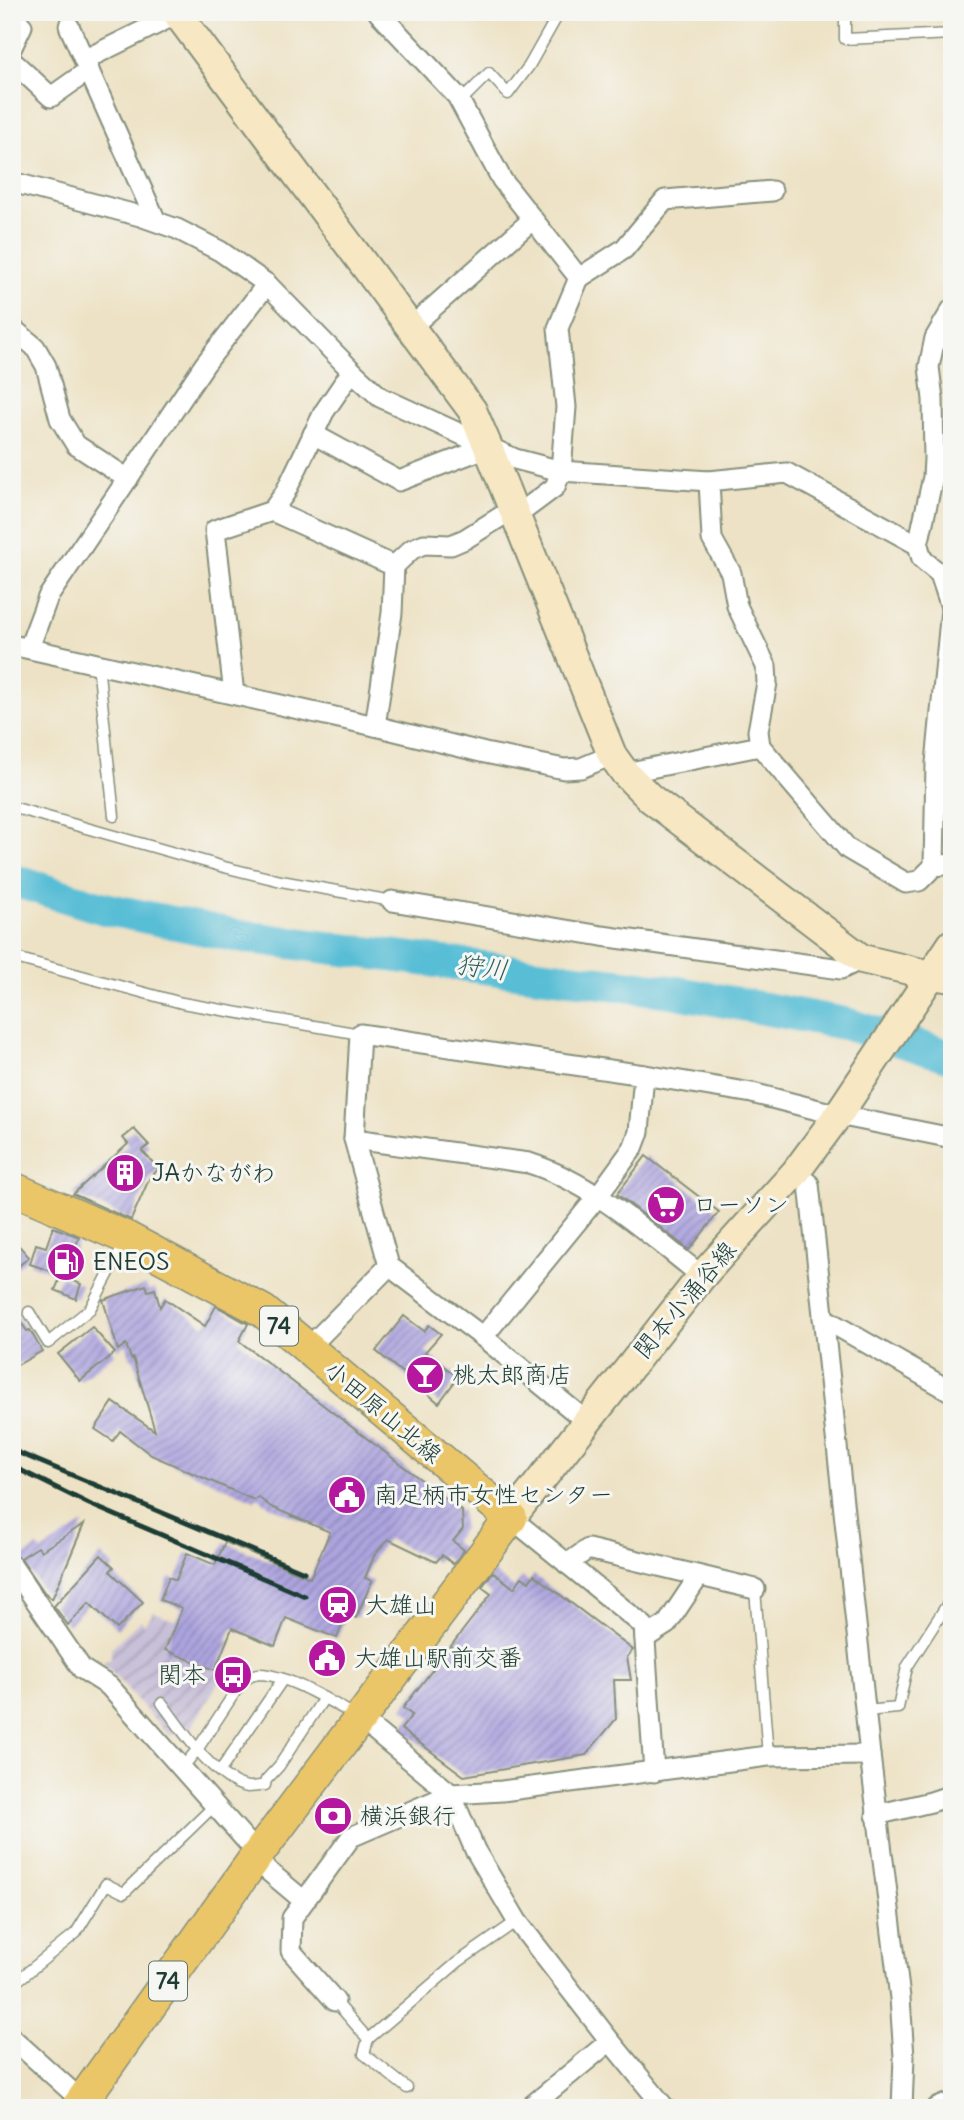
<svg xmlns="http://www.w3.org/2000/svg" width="964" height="2120" viewBox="0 0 964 2120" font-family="Delius,'Klee One',sans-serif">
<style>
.industrial{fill:url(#industrial-furrows)}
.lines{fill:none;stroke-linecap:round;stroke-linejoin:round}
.river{stroke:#58bed6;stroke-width:33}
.building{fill:url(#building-hatch)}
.lane-casing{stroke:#86907c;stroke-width:13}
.street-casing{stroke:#86907c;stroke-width:23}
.secondary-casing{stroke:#86907c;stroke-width:32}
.primary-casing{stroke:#86907c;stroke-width:35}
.lane{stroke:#fff;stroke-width:10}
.street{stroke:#fff;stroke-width:19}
.secondary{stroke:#f7e8c3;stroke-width:28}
.primary{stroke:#ebc669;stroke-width:32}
.rail{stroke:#1f3d34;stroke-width:5}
.labels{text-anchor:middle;stroke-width:6;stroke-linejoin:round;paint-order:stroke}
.shield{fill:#f6f6f2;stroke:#60746d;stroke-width:2}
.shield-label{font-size:23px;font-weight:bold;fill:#1f3d34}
.poi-label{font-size:24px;fill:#1f3d34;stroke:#f6f6f2;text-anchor:start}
.street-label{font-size:24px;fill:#1f3d34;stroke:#f6f6f2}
.water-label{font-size:26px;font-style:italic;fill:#2d5d5c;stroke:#f6f6f2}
</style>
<defs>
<pattern id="industrial-furrows" width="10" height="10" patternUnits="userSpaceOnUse" patternTransform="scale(1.75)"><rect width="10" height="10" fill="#c8bfd8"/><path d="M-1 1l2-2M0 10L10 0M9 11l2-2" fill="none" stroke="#a29cb0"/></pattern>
<pattern id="building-hatch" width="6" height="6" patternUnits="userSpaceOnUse" patternTransform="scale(1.75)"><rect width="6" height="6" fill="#ada4df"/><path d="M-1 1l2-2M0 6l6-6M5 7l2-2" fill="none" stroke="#8c87b6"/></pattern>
</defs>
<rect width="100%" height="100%" fill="#f6f6f2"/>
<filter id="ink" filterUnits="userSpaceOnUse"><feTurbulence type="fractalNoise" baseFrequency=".0143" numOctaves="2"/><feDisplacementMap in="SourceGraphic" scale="14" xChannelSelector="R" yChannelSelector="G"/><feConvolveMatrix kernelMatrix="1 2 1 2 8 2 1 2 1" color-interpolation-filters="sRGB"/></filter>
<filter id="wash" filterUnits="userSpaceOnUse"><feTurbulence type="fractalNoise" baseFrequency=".00686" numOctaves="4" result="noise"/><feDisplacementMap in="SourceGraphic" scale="28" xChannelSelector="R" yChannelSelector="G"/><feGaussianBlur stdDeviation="1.57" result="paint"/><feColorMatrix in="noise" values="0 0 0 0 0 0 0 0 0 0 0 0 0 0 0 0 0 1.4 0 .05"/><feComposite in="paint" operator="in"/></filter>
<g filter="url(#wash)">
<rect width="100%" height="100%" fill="#ede2c5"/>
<polygon class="industrial" points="154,1612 232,1642 220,1668 224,1673 184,1740 175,1732 169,1736 103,1662 111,1659 111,1648 141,1620 144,1625"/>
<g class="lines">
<polyline class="river" points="12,880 106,909 238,936 675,992 847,1024 952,1057"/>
</g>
<g id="blocks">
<g class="building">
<polygon points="134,1129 149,1145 142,1151 159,1169 150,1177 131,1220 73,1194 128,1144 123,1138"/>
<polygon points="646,1156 719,1212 689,1250 617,1194"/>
<polygon points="53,1227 79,1237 66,1276 30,1264 36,1244 46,1247"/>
<polygon points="12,1238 29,1257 12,1272"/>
<polygon points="61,1276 81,1284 76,1299 55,1290"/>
<polygon points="146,1285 148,1291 155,1289 160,1307 165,1299 205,1326 216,1306 248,1324 239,1341 462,1511 463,1529 453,1541 464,1550 453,1564 442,1555 436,1562 388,1539 374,1556 365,1578 372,1581 356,1618 347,1614 337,1638 286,1618 275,1646 232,1628 215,1670 165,1650 182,1608 160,1600 169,1577 176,1580 187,1553 215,1565 225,1542 310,1578 330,1532 271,1507 258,1497 254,1500 151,1455 120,1431 113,1441 95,1429 113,1402 155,1431 133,1358 131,1359 126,1344 118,1350 103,1300"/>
<polygon points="12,1309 27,1331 30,1330 42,1351 12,1368"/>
<polygon points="404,1316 424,1331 429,1325 441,1334 425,1352 458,1377 439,1403 376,1351"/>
<polygon points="92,1327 115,1353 80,1381 58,1354"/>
<polygon points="84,1524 52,1599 44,1592 21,1558 38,1547 41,1551"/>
<polygon points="101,1555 114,1567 110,1571 114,1575 143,1602 117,1629 89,1603 68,1625 54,1606"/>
<polygon points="493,1572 514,1588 522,1577 529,1582 534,1575 633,1650 627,1657 631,1680 614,1680 616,1719 586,1755 464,1776 401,1729 412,1715 403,1708 491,1594 482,1587"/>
</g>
</g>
</g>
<g filter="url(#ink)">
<use href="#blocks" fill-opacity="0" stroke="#86907c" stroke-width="2"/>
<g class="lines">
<defs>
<g id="lane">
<polyline points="845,12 845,39 952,34"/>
<polyline points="460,102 489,73 508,94 529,66 555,20 556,12"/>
<polyline points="98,664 114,816"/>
<polyline points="12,807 224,867 281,881 392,901"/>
<polyline points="12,957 182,1003 360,1034"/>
<polyline points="29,1312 48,1343 90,1309 126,1241"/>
<polyline points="755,1589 768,1756"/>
<path d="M 162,1703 C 181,1729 215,1781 248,1787 C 254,1787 259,1786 265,1785 L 266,1780 L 279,1766 L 324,1698"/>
<polyline points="865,1711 898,1708 907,1667 952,1597"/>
<path d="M 182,1768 L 197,1750 L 241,1683 C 247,1678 252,1674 260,1674 C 288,1675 331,1702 356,1716"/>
<polyline points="220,1771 283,1679"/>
<polyline points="12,1985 76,1933 106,1884 124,1893 215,1805"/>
<polyline points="335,2001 368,2039 458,1962 517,1921"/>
<polyline points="368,2039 364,2054 407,2088"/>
</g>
<g id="street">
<polyline points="378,12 457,96 502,180 579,278 624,249 665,200 772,191"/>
<polyline points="12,15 22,26 12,47"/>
<polyline points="69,26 156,221"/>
<polyline points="84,60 177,14"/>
<polyline points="12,61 51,97 89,70"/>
<polyline points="12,182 140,216 177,229 220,251 267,284 352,371 380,397 515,459 561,471 709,481 787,473 918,545 922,559 940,574 952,610"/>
<polyline points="411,327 532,220"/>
<polyline points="12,328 35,347 46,366 60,419 76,445 128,479"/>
<polyline points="313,434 399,481 488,447"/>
<polyline points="709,481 712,539 731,573 737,606 766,666 767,683 758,731 760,746 848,849 906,883 919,881 934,866 952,864"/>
<polyline points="272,511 285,493 324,412 352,371"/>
<polyline points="516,516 555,487 561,471 566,407 558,328 579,278"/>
<polyline points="918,545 933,477 934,459 933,399 929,367 935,338 952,309"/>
<polyline points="12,645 375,726 485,753 564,769 581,768 612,755"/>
<polyline points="29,648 48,597 205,364 267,284"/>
<polyline points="234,694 215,530 272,511 394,566 412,549 424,544 451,545 465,539 513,509"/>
<polyline points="375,726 392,613 394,566"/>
<polyline points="625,773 760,746"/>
<polyline points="934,866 936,763 951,609"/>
<polyline points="392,901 602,936 841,969 862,959"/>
<path d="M 354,1139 L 529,1163 C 595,1184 648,1234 702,1276"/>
<polyline points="795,1173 809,1184 870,1755 900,1998 904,2057 902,2108"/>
<polyline points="823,1318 952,1392"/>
<polyline points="483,1337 598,1196 633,1148 639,1132 644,1075"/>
<polyline points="307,1349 389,1266"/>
<polyline points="586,1421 483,1337 389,1266 354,1139 360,1034 644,1075 752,1093 838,1115 952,1138"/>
<polyline points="511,1518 644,1626 654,1772"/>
<polyline points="567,1564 588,1549 755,1589"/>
<polyline points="12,1566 82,1669 109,1686 258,1854"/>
<polyline points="645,1638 667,1624 699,1576"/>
<polyline points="361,1719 451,1794 475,1850 517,1921 610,2041 665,2108"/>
<polyline points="876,1815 931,1802 952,1795"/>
<polyline points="254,1859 304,1901"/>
<polyline points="335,2001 291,1951 292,1918 351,1837 451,1794 502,1791 768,1756 870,1755"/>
<polyline points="12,2038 82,2101"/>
<polyline points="529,2108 610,2041"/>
<polyline points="937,2108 952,2102"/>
</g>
<g id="secondary">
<polyline points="176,12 472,410 488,447 612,755 625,773 650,798 862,959 930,975 952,978"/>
<polyline points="511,1518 702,1276 795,1173 838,1115 952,944"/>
</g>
<polyline id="primary" points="12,1188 127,1238 263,1311 511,1518 258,1854 77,2108"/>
</defs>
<use href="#lane" class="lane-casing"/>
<use href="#street" class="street-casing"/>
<use href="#secondary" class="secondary-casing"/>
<use href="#primary" class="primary-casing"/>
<use href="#lane" class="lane"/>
<use href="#street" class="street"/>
<use href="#secondary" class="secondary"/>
<use href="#primary" class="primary"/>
<g class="rail">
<polyline points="12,1450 304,1572"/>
<polyline points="12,1466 89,1504 305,1596"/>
</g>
</g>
</g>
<defs>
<symbol id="building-disc" viewBox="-11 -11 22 22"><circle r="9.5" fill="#b5179e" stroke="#f6f6f2"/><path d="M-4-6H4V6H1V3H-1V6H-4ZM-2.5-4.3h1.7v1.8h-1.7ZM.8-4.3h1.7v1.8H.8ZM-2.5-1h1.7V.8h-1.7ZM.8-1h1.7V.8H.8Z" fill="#fff"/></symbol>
<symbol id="supermarket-disc" viewBox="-11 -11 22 22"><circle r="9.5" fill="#b5179e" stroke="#f6f6f2"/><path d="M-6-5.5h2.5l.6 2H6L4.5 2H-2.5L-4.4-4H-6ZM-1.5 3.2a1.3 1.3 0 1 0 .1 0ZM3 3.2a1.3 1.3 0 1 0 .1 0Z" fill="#fff"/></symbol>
<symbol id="fuel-disc" viewBox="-11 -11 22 22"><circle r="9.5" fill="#b5179e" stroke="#f6f6f2"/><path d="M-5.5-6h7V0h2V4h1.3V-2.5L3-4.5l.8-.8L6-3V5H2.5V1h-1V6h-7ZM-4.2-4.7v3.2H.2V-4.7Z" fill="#fff"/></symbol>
<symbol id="bar-disc" viewBox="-11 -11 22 22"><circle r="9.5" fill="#b5179e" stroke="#f6f6f2"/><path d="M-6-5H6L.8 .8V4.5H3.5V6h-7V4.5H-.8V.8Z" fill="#fff"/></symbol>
<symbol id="civic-disc" viewBox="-11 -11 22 22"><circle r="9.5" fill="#b5179e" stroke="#f6f6f2"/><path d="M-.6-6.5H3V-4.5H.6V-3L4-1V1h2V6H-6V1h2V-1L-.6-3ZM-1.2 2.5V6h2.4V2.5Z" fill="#fff"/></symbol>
<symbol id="station-disc" viewBox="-11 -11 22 22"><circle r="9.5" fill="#b5179e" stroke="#f6f6f2"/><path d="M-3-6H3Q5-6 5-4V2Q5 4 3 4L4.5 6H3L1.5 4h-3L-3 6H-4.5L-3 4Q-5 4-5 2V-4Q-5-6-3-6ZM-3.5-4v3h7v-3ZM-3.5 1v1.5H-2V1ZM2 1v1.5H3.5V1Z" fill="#fff"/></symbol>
<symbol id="bus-disc" viewBox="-11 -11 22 22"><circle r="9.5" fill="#b5179e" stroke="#f6f6f2"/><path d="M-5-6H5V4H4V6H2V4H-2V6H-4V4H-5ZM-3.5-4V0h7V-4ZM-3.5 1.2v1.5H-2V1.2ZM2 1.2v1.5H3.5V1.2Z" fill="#fff"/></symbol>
<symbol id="bank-disc" viewBox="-11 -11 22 22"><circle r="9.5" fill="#b5179e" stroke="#f6f6f2"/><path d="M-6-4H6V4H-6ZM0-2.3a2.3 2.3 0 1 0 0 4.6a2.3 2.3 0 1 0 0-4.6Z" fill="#fff"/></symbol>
</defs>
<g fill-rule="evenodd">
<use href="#building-disc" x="103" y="1151" width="44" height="44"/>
<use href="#supermarket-disc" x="644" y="1183" width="44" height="44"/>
<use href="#fuel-disc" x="44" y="1240" width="44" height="44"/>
<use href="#bar-disc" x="403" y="1353" width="44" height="44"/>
<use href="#civic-disc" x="325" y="1473" width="44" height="44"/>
<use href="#station-disc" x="316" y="1583" width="44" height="44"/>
<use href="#civic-disc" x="305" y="1636" width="44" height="44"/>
<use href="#bus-disc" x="211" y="1653" width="44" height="44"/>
<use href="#bank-disc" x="311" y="1794" width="44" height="44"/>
</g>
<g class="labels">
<g class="shield">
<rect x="260" y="1306.5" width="38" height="39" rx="5"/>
<rect x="149" y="1961.5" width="38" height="39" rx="5"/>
</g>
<g class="shield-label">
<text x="279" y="1334">74</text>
<text x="168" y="1989">74</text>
</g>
<g class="poi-label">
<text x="152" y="1181">JAかながわ</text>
<text x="693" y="1213">ローソン</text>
<text x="93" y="1270">ENEOS</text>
<text x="452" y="1383">桃太郎商店</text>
<text x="374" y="1503">南足柄市女性センター</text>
<text x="365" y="1613">大雄山</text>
<text x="354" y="1666">大雄山駅前交番</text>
<text x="206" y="1683" text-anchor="end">関本</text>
<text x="360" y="1824">横浜銀行</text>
</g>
<g class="street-label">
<text transform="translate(685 1300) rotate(-50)" y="8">関本小涌谷線</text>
<text transform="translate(383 1412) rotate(40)" y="8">小田原山北線</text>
</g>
<g class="water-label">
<text transform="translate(482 967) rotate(7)" y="9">狩川</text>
</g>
</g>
<rect width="964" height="2120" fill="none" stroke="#f6f6f2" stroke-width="42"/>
</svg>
